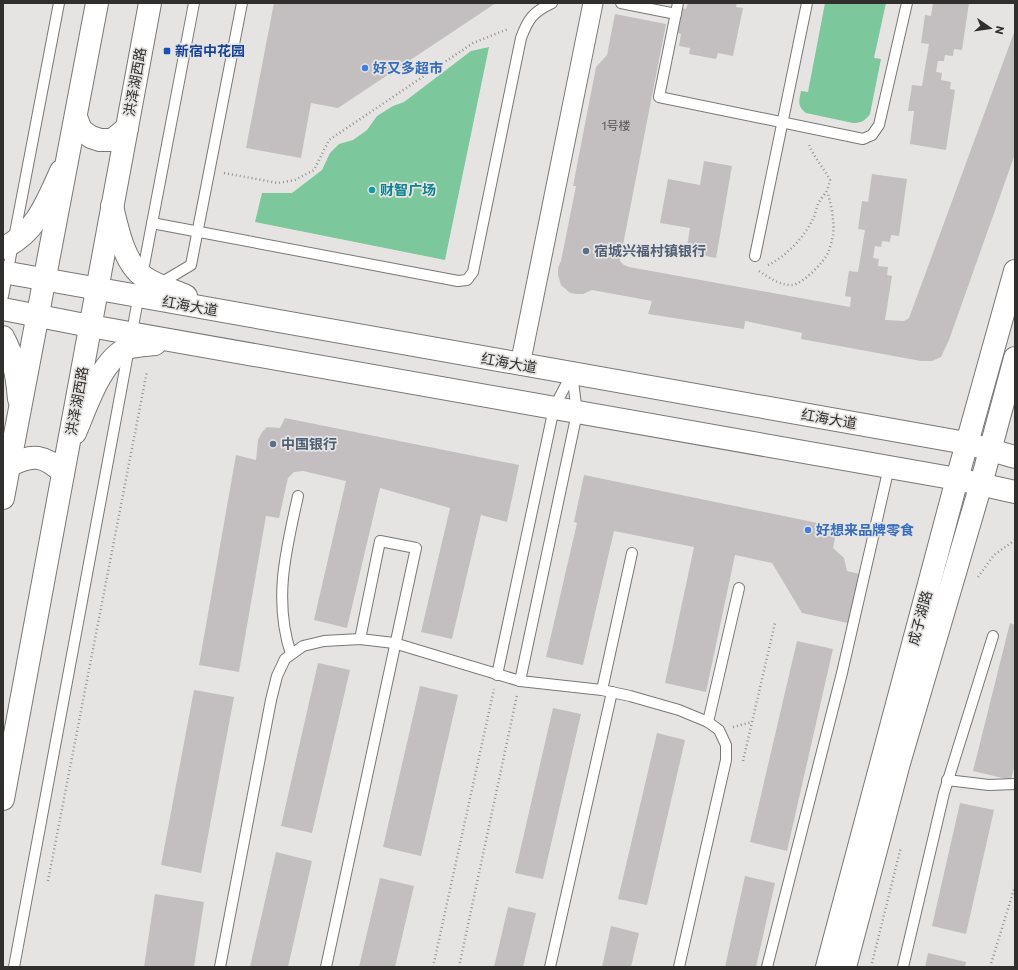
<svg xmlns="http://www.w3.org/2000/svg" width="1018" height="970" viewBox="0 0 1018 970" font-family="Commissioner,'Noto Sans SC',sans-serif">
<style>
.green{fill:#7dc79c}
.building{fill:#c3bfc0}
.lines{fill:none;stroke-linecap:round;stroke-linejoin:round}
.service-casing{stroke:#7a7876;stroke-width:12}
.minor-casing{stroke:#7a7876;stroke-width:21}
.tertiary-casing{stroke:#7a7876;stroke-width:24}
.secondary-casing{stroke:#7a7876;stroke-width:24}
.primary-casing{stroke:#7a7876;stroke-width:24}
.path{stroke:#949291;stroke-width:2.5;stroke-dasharray:1 3;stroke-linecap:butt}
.service{stroke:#fff;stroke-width:10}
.minor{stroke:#fff;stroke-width:19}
.tertiary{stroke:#fff;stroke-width:22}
.secondary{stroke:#fff;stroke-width:22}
.primary{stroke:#fff;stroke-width:22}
.transit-dot{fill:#1a4fb4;stroke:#e6e4e2;stroke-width:1.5}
.shop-dot{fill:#3f7fe0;stroke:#e6e4e2;stroke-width:1.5}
.culture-dot{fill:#0f9aa8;stroke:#e6e4e2;stroke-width:1.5}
.service-dot{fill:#5c6f8a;stroke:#e6e4e2;stroke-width:1.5}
.labels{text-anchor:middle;stroke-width:3.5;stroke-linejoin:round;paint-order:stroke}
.number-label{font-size:12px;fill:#555352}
.transit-label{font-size:14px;font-weight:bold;fill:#164399;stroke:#e6e4e2;text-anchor:start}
.shop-label{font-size:14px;font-weight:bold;fill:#366cbe;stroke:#e6e4e2;text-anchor:start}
.street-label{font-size:14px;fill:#302f2e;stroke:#e6e4e2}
.culture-label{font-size:14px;font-weight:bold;fill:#0d838f;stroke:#e6e4e2;text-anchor:start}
.service-label{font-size:14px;font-weight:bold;fill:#4e5e75;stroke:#e6e4e2;text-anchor:start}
</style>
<rect width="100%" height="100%" fill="#e6e4e2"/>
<g class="green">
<path d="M 825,3 L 886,3 L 874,58 L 881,59 L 870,114 C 865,121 861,123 853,123 L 806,113 C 797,106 799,101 801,91 L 808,92 Z"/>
<polygon points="489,47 445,260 255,222 262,193 292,193 322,170 330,153 339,144 353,140 367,130 377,116 393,106 404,102 471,51"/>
</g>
<g class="building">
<polygon points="274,3 496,3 338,108 311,103 301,158 246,148"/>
<polygon points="688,3 737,3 736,7 743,8 733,56 718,53 716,59 689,54 690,48 679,46 681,34 677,33 682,8 686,9"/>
<polygon points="933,3 969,3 962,50 954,49 953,56 945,55 944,61 938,61 936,72 942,73 941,80 951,82 950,89 955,90 946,150 910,144 914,111 908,111 912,85 922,86 929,44 921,43 925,15 931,16"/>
<polygon points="615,14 666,24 621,255 620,261 624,265 629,267 850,307 851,297 845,296 849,271 858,272 865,230 858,229 862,201 868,202 872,174 907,179 899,236 891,235 890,242 882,241 881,247 875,246 873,258 879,259 878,266 888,267 887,275 892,276 885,320 904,321 909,318 1015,30 1015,154 949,340 941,357 932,361 921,361 801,339 802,333 745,321 744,329 648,314 652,301 592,290 583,294 576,294 570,293 561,285 558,275 558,268 561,261 576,186 573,186 596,67 607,55"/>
<polygon points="704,161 732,166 716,258 686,252 690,228 660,223 668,179 700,185"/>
<polygon points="285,418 519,465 507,522 481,515 452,639 421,632 450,508 380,488 347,628 314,620 346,481 303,471 294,472 288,478 279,518 266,516 239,672 199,665 236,455 256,460 258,440 262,432 267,427 280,428"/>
<polygon points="584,475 837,527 833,548 844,558 847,571 864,575 852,624 802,613 772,563 735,555 706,692 665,683 694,547 614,531 583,665 546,657 577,523 574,522"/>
<polygon points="1010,623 1015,625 1015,764 1011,780 973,771"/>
<polygon points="797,641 833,649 787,851 750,842"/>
<polygon points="318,663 350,670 312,833 281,826"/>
<polygon points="420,686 458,695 421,856 383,847"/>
<polygon points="194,690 234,697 201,873 161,865"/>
<polygon points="553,708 581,714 543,879 515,873"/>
<polygon points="657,733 685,740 647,905 618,899"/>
<polygon points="960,803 994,810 966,934 932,926"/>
<polygon points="276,852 312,861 288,967 250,967"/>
<polygon points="745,876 775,883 756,967 725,967"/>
<polygon points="380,878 414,886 395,967 359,967"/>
<polygon points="155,894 204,902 194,967 144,967"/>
<polygon points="508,907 536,913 523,967 494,967"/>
<polygon points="611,926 639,933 631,967 602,967"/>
<polygon points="928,953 966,962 965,967 925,967"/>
</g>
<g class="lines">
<defs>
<g id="service">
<polyline points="621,3 676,14"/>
<polyline points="678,3 659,97 863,139 872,135 879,125 907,3"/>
<path d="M 152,223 L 458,281 L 467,280 L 473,272 L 521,38 C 528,19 533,12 552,3"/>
<polyline points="755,256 807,3"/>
<polyline points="142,276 194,3"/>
<polyline points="159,284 191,265 242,3"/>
<polyline points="3,296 59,3"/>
<path d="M 291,654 C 273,600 286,550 298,496"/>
<polyline points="497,675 554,408 572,373"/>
<polyline points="520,681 577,413 572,373"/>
<polyline points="602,690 632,553"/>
<polyline points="708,722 739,588"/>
<polyline points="947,780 989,785 1015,784"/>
<polyline points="14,967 139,294"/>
<polyline points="220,967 271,700 277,676 285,659 303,646 324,641 360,639 394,643 520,681 602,690 630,696 679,710 708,722 719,730 726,745 726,760 679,967"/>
<polyline points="326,967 416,548 380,541 360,639"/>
<polyline points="550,967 612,692"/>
<polyline points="767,967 842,673 889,467"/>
<polyline points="903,967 944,793 993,636"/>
</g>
<polyline id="minor" points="520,365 593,3"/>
<g id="tertiary">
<polyline points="827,967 957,479 1015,271"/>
<polyline points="845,967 899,763 981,484 1015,358"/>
</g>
<g id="secondary">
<path d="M 112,206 C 117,227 124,264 144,277 C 157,286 172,290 186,296"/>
<path d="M 3,248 C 36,233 47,202 61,171"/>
<polyline points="3,272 966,443 1015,457"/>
<polyline points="3,309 90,326 957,479 1015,492"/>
<path d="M 3,337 C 14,357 17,376 19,399"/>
<path d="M 75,433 C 86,408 101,359 128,348 C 136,345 147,345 155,344"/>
</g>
<g id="primary">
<polyline points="76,117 81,130 91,137 100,140 112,140 127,128"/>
<path d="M 9,466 C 32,453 45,455 63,473"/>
<polyline points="3,498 97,3"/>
<polyline points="3,799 150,3"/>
</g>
</defs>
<use href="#service" class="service-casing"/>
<use href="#minor" class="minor-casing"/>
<use href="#tertiary" class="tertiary-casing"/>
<use href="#secondary" class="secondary-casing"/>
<use href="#primary" class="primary-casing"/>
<g class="path">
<polyline points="224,173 278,183 295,180 314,170 329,140 473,43 508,29"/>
<path d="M 768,265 C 786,257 805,236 813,219 C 816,214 816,207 819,202 C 826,191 827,194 830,180 C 824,168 812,155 809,144"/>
<path d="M 759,271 C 770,278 779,285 792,285 C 803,284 823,263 828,253 C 830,248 832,241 833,235 C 835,222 831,206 828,193"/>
<polyline points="978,577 994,555 1015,540"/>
<polyline points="733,727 752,722"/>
<polyline points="743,761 775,623"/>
<polyline points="48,881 147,371"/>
<polyline points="433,967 494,689"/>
<polyline points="459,967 517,695"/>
<polyline points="871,967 901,847"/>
<polyline points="990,967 1015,886"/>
</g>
<use href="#service" class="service"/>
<use href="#minor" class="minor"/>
<use href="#tertiary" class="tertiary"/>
<use href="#secondary" class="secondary"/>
<use href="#primary" class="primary"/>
</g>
<rect class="transit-dot" x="163" y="47" width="8" height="8" rx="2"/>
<g class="shop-dot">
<circle cx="365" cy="68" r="4"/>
<circle cx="808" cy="530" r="4"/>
</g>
<circle class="culture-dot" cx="372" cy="190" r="4"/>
<g class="service-dot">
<circle cx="586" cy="251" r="4"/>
<circle cx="273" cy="444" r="4"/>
</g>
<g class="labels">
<g class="number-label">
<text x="616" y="130">1号楼</text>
</g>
<g class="transit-label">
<text x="175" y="56">新宿中花园</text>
</g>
<g class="shop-label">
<text x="373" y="73">好又多超市</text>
<text x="816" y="535">好想来品牌零食</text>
</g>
<g class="street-label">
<text transform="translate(135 82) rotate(-80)" y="5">洪泽湖西路</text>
<text transform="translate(190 306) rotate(10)" y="5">红海大道</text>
<text transform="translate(509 363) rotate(10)" y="5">红海大道</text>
<text transform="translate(77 401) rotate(-80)" y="5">洪泽湖西路</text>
<text transform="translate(829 419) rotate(10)" y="5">红海大道</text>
<text transform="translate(920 618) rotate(-75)" y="5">成子湖路</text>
</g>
<g class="culture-label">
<text x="380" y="195">财智广场</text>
</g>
<g class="service-label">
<text x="594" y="256">宿城兴福村镇银行</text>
<text x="281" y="449">中国银行</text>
</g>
</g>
<rect width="1018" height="970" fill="none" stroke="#302f2e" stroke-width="8"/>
<g transform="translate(990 28) rotate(103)" stroke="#e6e4e2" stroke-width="3" paint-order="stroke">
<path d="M0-3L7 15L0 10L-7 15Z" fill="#302f2e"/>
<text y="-6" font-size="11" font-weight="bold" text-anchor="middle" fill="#302f2e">N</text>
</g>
</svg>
